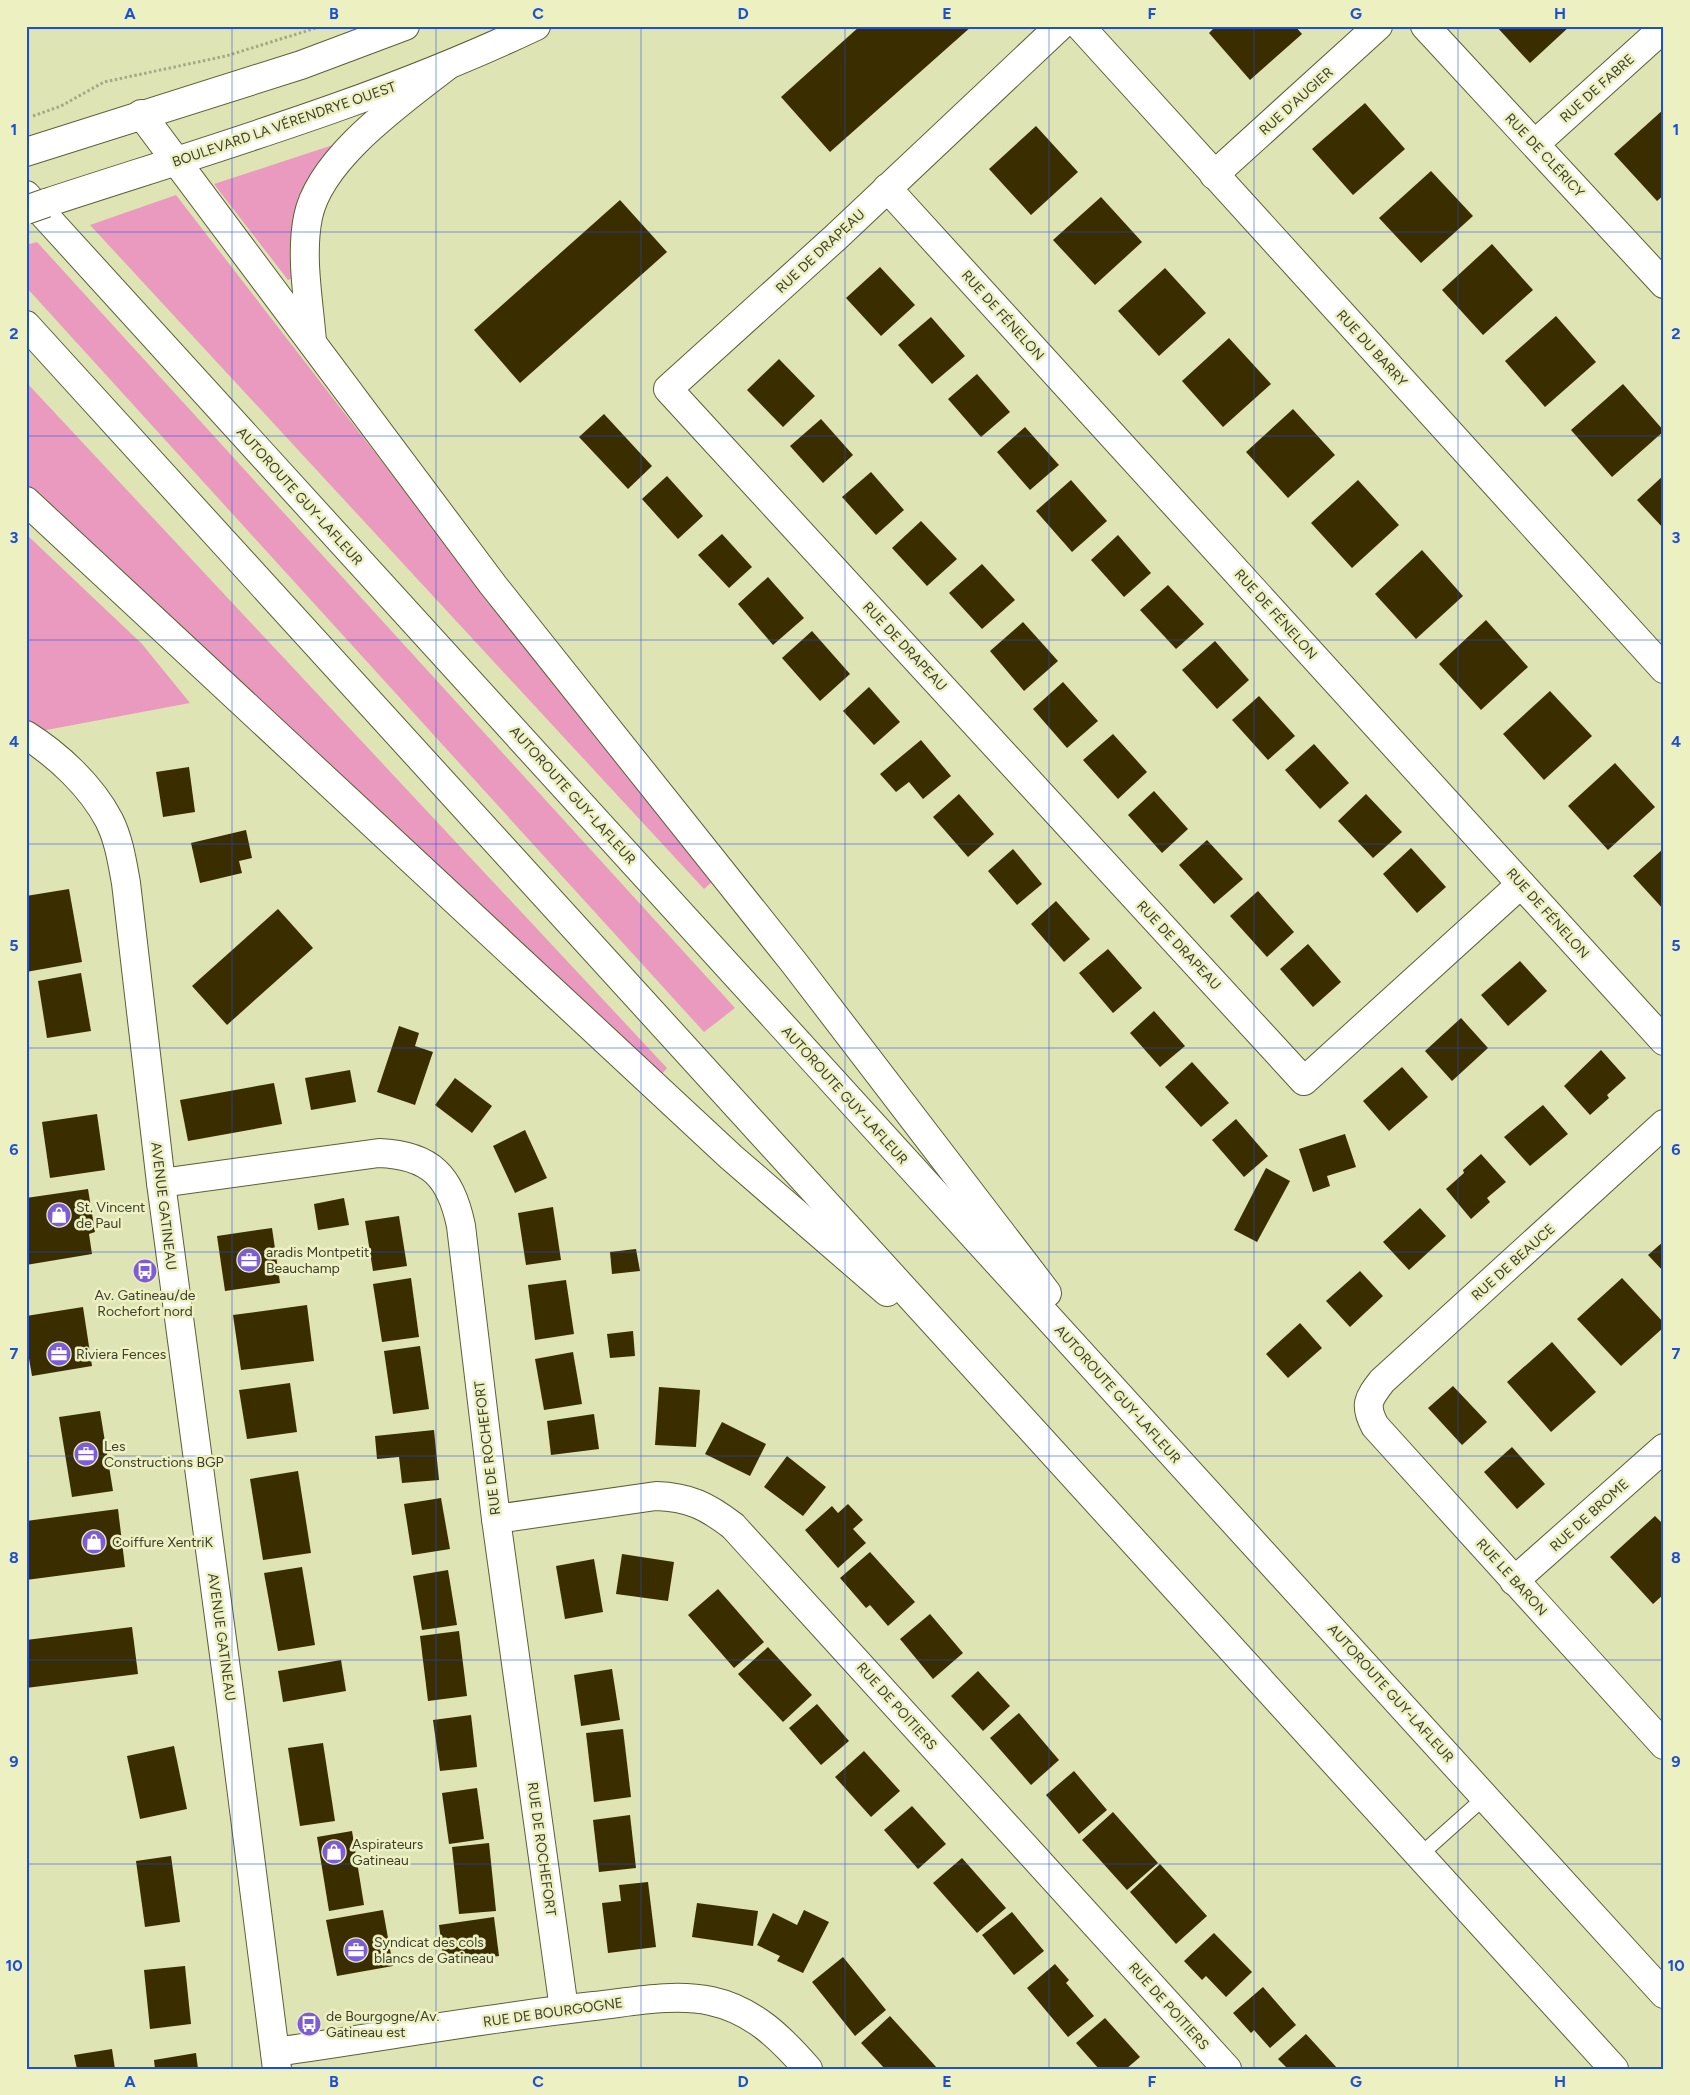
<svg xmlns="http://www.w3.org/2000/svg" width="1690" height="2095" viewBox="0 0 1690 2095" font-family="Figtree,sans-serif">
<style>
.green{fill:#ea9abe}
.building{fill:#3a2d00}
.lines{fill:none;stroke-linecap:round;stroke-linejoin:round}
.lane-casing{stroke:#5c5f35;stroke-width:16}
.street-casing{stroke:#5c5f35;stroke-width:30}
.secondary-casing{stroke:#5c5f35;stroke-width:30}
.highway-casing{stroke:#5c5f35;stroke-width:30}
.path{stroke:#a5a884;stroke-width:3;stroke-dasharray:2.5 2.5;stroke-linecap:butt}
.lane{stroke:#fff;stroke-width:14}
.street{stroke:#fff;stroke-width:28}
.secondary{stroke:#fff;stroke-width:28}
.highway{stroke:#fff;stroke-width:28}
.secondary-bridge-casing{stroke:#5c5f35;stroke-width:30;stroke-linecap:butt}
.secondary-bridge{stroke:#fff;stroke-width:28}
.grid{fill:none;stroke:#1d4ed8;stroke-width:1;stroke-opacity:0.55}
.labels{text-anchor:middle;stroke-width:5;stroke-linejoin:round;paint-order:stroke}
.street-label{font-size:14px;fill:#3c3e2b;stroke:#edf1c1}
.poi-label{font-size:14px;fill:#3c3e2b;stroke:#edf1c1;text-anchor:start}
.neatline{fill:none;stroke:#1d4ed8;stroke-width:2}
.grid-label{font-size:16px;text-anchor:middle;font-weight:bold;fill:#1d4ed8}
</style>
<rect width="100%" height="100%" fill="#dfe4b5"/>
<g class="green">
<polygon points="339,143 322,157 306,185 293,278 288,280 214,184"/>
<polygon points="176,195 559,691 713,881 704,889 90,225"/>
<polygon points="37,242 735,1008 704,1032 26,287 26,245"/>
<polygon points="26,382 667,1068 661,1075 468,892 26,484"/>
<polygon points="26,534 142,644 190,703 41,731 26,722"/>
</g>
<g class="building">
<polygon points="860,26 972,26 830,152 781,97"/>
<polygon points="1216,26 1295,26 1302,34 1250,80 1209,33"/>
<polygon points="1496,26 1570,26 1530,63"/>
<polygon points="1365,103 1405,149 1353,195 1312,149"/>
<polygon points="1664,109 1664,195 1657,201 1614,154"/>
<polygon points="1036,126 1078,172 1031,215 989,169"/>
<polygon points="1431,171 1473,216 1421,263 1379,218"/>
<polygon points="1101,197 1142,242 1095,285 1053,240"/>
<polygon points="620,200 667,252 520,383 474,330"/>
<polygon points="1492,244 1533,290 1483,335 1442,290"/>
<polygon points="880,267 915,305 881,336 846,298"/>
<polygon points="1165,268 1206,313 1159,356 1118,311"/>
<polygon points="1556,316 1596,362 1545,407 1505,361"/>
<polygon points="931,317 965,356 932,384 898,345"/>
<polygon points="1229,338 1271,384 1223,427 1182,381"/>
<polygon points="779,359 815,396 783,427 747,390"/>
<polygon points="977,374 1010,412 981,437 948,399"/>
<polygon points="1623,384 1664,431 1612,477 1571,430"/>
<polygon points="1293,409 1335,455 1288,498 1246,452"/>
<polygon points="604,414 652,466 628,489 579,437"/>
<polygon points="821,419 853,455 823,483 790,446"/>
<polygon points="1025,427 1059,465 1030,490 997,452"/>
<polygon points="871,472 904,510 876,535 842,497"/>
<polygon points="1664,475 1664,529 1637,500"/>
<polygon points="667,476 703,516 678,539 642,499"/>
<polygon points="1071,480 1107,521 1072,552 1036,511"/>
<polygon points="1358,480 1399,525 1352,568 1311,523"/>
<polygon points="921,521 957,559 927,586 892,548"/>
<polygon points="722,534 752,567 729,588 698,555"/>
<polygon points="1118,535 1151,573 1124,597 1091,560"/>
<polygon points="1422,550 1463,596 1416,639 1375,594"/>
<polygon points="982,564 1015,600 982,629 949,593"/>
<polygon points="768,577 804,618 773,645 738,604"/>
<polygon points="1168,585 1204,624 1176,649 1140,610"/>
<polygon points="1486,620 1528,667 1481,710 1439,664"/>
<polygon points="1023,622 1058,661 1024,691 990,651"/>
<polygon points="812,631 850,674 820,701 782,658"/>
<polygon points="1215,641 1249,680 1217,709 1182,670"/>
<polygon points="1063,682 1098,721 1067,748 1033,709"/>
<polygon points="869,687 900,722 874,745 843,711"/>
<polygon points="1550,691 1592,736 1544,780 1503,734"/>
<polygon points="1259,696 1295,736 1268,760 1232,720"/>
<polygon points="1113,734 1147,772 1118,799 1083,760"/>
<polygon points="921,740 951,776 923,799 909,782 896,792 880,774"/>
<polygon points="1314,744 1349,783 1320,809 1285,770"/>
<polygon points="1615,763 1655,807 1608,850 1568,806"/>
<polygon points="189,767 195,812 163,817 156,772"/>
<polygon points="1154,791 1188,829 1162,853 1128,815"/>
<polygon points="959,794 994,834 968,857 933,817"/>
<polygon points="1366,794 1402,832 1373,858 1338,821"/>
<polygon points="246,830 252,858 239,861 242,873 200,883 191,843"/>
<polygon points="1207,840 1243,879 1214,904 1179,865"/>
<polygon points="1411,848 1446,887 1417,913 1383,874"/>
<polygon points="1664,848 1664,910 1633,876"/>
<polygon points="1013,849 1042,884 1017,905 988,871"/>
<polygon points="69,889 82,962 26,972 26,896"/>
<polygon points="1258,891 1294,932 1267,957 1230,916"/>
<polygon points="1056,901 1090,939 1064,962 1031,924"/>
<polygon points="278,909 313,948 227,1025 192,986"/>
<polygon points="1308,944 1341,982 1313,1007 1280,969"/>
<polygon points="1108,949 1142,988 1113,1013 1079,973"/>
<polygon points="1520,961 1547,991 1508,1026 1481,995"/>
<polygon points="81,973 91,1031 47,1038 38,981"/>
<polygon points="1154,1011 1185,1046 1160,1067 1130,1033"/>
<polygon points="1461,1018 1488,1048 1452,1081 1425,1051"/>
<polygon points="399,1026 419,1033 415,1046 433,1052 415,1105 377,1092"/>
<polygon points="1601,1050 1626,1078 1607,1095 1609,1098 1590,1115 1564,1086"/>
<polygon points="1192,1062 1229,1103 1201,1127 1165,1087"/>
<polygon points="1402,1067 1428,1097 1389,1131 1363,1101"/>
<polygon points="350,1070 356,1102 311,1110 305,1078"/>
<polygon points="455,1078 492,1106 472,1133 435,1105"/>
<polygon points="274,1083 282,1124 188,1141 180,1100"/>
<polygon points="1543,1105 1568,1134 1530,1166 1504,1137"/>
<polygon points="97,1114 105,1170 50,1178 42,1122"/>
<polygon points="1236,1119 1268,1156 1244,1177 1212,1140"/>
<polygon points="525,1130 547,1178 515,1193 493,1146"/>
<polygon points="1345,1134 1356,1167 1327,1176 1330,1186 1313,1192 1299,1149"/>
<polygon points="1481,1154 1506,1182 1487,1198 1490,1202 1471,1219 1446,1189 1464,1173 1463,1170"/>
<polygon points="1266,1168 1290,1181 1257,1242 1234,1230"/>
<polygon points="88,1189 95,1232 89,1234 92,1254 26,1265 26,1198"/>
<polygon points="344,1198 349,1225 318,1230 314,1204"/>
<polygon points="553,1207 561,1260 526,1265 518,1213"/>
<polygon points="1420,1208 1446,1236 1409,1270 1383,1242"/>
<polygon points="399,1216 407,1266 373,1271 365,1221"/>
<polygon points="272,1228 280,1283 225,1291 217,1236"/>
<polygon points="1664,1241 1664,1272 1648,1255"/>
<polygon points="636,1249 640,1271 612,1274 610,1252"/>
<polygon points="1360,1271 1383,1296 1350,1327 1326,1301"/>
<polygon points="411,1278 419,1337 382,1342 373,1284"/>
<polygon points="1622,1278 1664,1323 1664,1327 1621,1366 1577,1319"/>
<polygon points="566,1280 574,1334 535,1340 528,1285"/>
<polygon points="307,1305 314,1361 241,1370 233,1315"/>
<polygon points="83,1307 92,1366 32,1376 26,1341 26,1316"/>
<polygon points="1300,1323 1322,1348 1288,1378 1266,1354"/>
<polygon points="633,1331 635,1356 610,1358 607,1334"/>
<polygon points="1552,1342 1596,1392 1551,1432 1507,1382"/>
<polygon points="420,1346 429,1409 393,1414 384,1351"/>
<polygon points="573,1352 582,1404 544,1410 535,1359"/>
<polygon points="290,1383 297,1432 247,1439 239,1390"/>
<polygon points="1453,1386 1487,1422 1462,1445 1428,1408"/>
<polygon points="659,1387 700,1390 696,1447 655,1445"/>
<polygon points="100,1411 113,1491 72,1497 59,1417"/>
<polygon points="594,1414 599,1449 551,1455 547,1421"/>
<polygon points="722,1422 766,1444 750,1476 705,1454"/>
<polygon points="434,1430 439,1480 402,1483 399,1457 377,1459 375,1436"/>
<polygon points="1512,1447 1545,1484 1517,1509 1484,1472"/>
<polygon points="787,1456 826,1487 803,1516 764,1487"/>
<polygon points="298,1471 311,1553 263,1560 250,1479"/>
<polygon points="441,1498 450,1549 412,1555 404,1504"/>
<polygon points="848,1504 863,1520 853,1529 866,1543 838,1568 805,1530 832,1506 838,1513"/>
<polygon points="118,1509 125,1567 26,1580 26,1521"/>
<polygon points="1655,1516 1664,1525 1664,1594 1653,1604 1610,1557"/>
<polygon points="870,1552 915,1602 888,1626 870,1605 866,1608 840,1578"/>
<polygon points="622,1554 674,1562 668,1601 616,1594"/>
<polygon points="594,1559 603,1612 565,1619 556,1566"/>
<polygon points="302,1567 315,1645 278,1651 264,1573"/>
<polygon points="448,1570 457,1625 422,1630 413,1576"/>
<polygon points="718,1589 764,1642 734,1668 688,1615"/>
<polygon points="930,1614 963,1653 933,1679 900,1639"/>
<polygon points="132,1627 138,1674 26,1688 26,1640"/>
<polygon points="459,1631 467,1696 428,1701 420,1636"/>
<polygon points="768,1647 812,1695 783,1722 738,1674"/>
<polygon points="341,1660 346,1691 283,1702 278,1671"/>
<polygon points="612,1669 620,1720 581,1726 574,1675"/>
<polygon points="978,1671 1010,1706 983,1731 951,1696"/>
<polygon points="817,1704 849,1741 821,1765 789,1728"/>
<polygon points="1019,1713 1059,1760 1031,1785 990,1738"/>
<polygon points="471,1715 477,1767 440,1771 433,1720"/>
<polygon points="623,1729 631,1797 594,1802 586,1733"/>
<polygon points="323,1743 335,1821 300,1826 288,1748"/>
<polygon points="174,1746 187,1809 140,1819 127,1756"/>
<polygon points="864,1751 900,1791 871,1817 835,1777"/>
<polygon points="1074,1771 1107,1810 1079,1834 1046,1795"/>
<polygon points="477,1788 484,1839 449,1844 442,1793"/>
<polygon points="912,1806 946,1844 918,1869 884,1830"/>
<polygon points="1113,1812 1158,1863 1127,1890 1082,1840"/>
<polygon points="630,1815 636,1868 599,1872 593,1820"/>
<polygon points="352,1831 364,1905 329,1911 317,1837"/>
<polygon points="489,1843 496,1911 459,1914 452,1847"/>
<polygon points="171,1856 180,1922 145,1927 136,1861"/>
<polygon points="962,1858 1006,1908 977,1933 933,1883"/>
<polygon points="1160,1864 1207,1916 1176,1944 1130,1892"/>
<polygon points="648,1882 656,1947 608,1953 602,1903 621,1901 619,1885"/>
<polygon points="697,1903 758,1911 753,1946 692,1937"/>
<polygon points="383,1910 393,1966 337,1976 326,1920"/>
<polygon points="804,1910 829,1922 803,1973 777,1961 780,1956 757,1945 773,1913 797,1925"/>
<polygon points="1012,1912 1044,1951 1014,1975 982,1935"/>
<polygon points="494,1917 499,1956 444,1964 439,1925"/>
<polygon points="1214,1933 1252,1972 1226,1997 1206,1976 1202,1980 1184,1961"/>
<polygon points="843,1957 886,2010 855,2036 812,1982"/>
<polygon points="1055,1964 1069,1980 1066,1983 1094,2016 1068,2037 1027,1988"/>
<polygon points="185,1966 191,2024 150,2029 144,1970"/>
<polygon points="1263,1987 1296,2025 1270,2048 1254,2030 1251,2033 1233,2013"/>
<polygon points="890,2016 937,2068 936,2069 885,2069 861,2043"/>
<polygon points="1105,2018 1140,2057 1126,2069 1099,2069 1076,2043"/>
<polygon points="1306,2034 1338,2069 1288,2069 1278,2059"/>
<polygon points="112,2049 115,2069 77,2069 74,2055"/>
<polygon points="196,2053 198,2069 155,2069 154,2060"/>
</g>
<g class="lines">
<defs>
<polyline id="lane" points="1419,1856 1485,1797"/>
<g id="street">
<polyline points="1060,26 835,238 668,389 1304,1081 1521,884"/>
<polyline points="1080,26 1664,669"/>
<polyline points="1425,26 1664,284"/>
<polyline points="1535,144 1658,33"/>
<polyline points="1214,175 1378,26"/>
<polyline points="887,188 1664,1041"/>
<path d="M 1664,1124 L 1382,1381 C 1368,1399 1364,1405 1375,1426 L 1664,1745"/>
<path d="M 161,1183 L 379,1153 C 431,1155 451,1177 461,1226 L 496,1519 L 564,2009"/>
<path d="M 496,1519 L 656,1496 C 689,1497 707,1506 733,1526 L 1227,2069"/>
<polyline points="1514,1581 1664,1448"/>
<path d="M 275,2052 C 381,2037 487,2018 594,2006 C 631,2002 674,1993 711,2001 C 753,2010 781,2038 808,2069"/>
</g>
<g id="secondary">
<polyline points="26,152 301,65 405,26"/>
<path d="M 46,203 C 211,149 378,101 536,26"/>
<path d="M 26,735 C 58,755 91,786 109,820 C 119,840 122,861 126,883 L 161,1183 L 229,1692 L 277,2069"/>
</g>
<g id="highway">
<polyline points="141,114 493,585 795,964 1047,1293"/>
<polyline points="26,195 1664,1994"/>
<polyline points="26,325 1614,2069"/>
<path d="M 312,342 C 309,302 300,257 308,217 C 320,158 401,102 447,66"/>
<polyline points="26,501 731,1157 887,1292"/>
</g>
</defs>
<use href="#lane" class="lane-casing"/>
<use href="#street" class="street-casing"/>
<use href="#secondary" class="secondary-casing"/>
<use href="#highway" class="highway-casing"/>
<polyline class="path" points="33,116 61,106 104,82 226,56 316,28"/>
<use href="#lane" class="lane"/>
<use href="#street" class="street"/>
<use href="#secondary" class="secondary"/>
<use href="#highway" class="highway"/>
<defs>
<polyline id="secondary-bridge" points="26,210 46,203"/>
</defs>
<use href="#secondary-bridge" class="secondary-bridge-casing"/>
<use href="#secondary-bridge" class="secondary-bridge"/>
</g>
<path class="grid" d="M 232,26 L 232,2069M 436,26 L 436,2069M 641,26 L 641,2069M 845,26 L 845,2069M 1049,26 L 1049,2069M 1254,26 L 1254,2069M 1458,26 L 1458,2069M 26,232 L 1664,232M 26,436 L 1664,436M 26,640 L 1664,640M 26,844 L 1664,844M 26,1048 L 1664,1048M 26,1252 L 1664,1252M 26,1456 L 1664,1456M 26,1660 L 1664,1660M 26,1864 L 1664,1864"/>
<defs>
<symbol id="shop-disc" viewBox="-11 -11 22 22"><circle r="9.5" fill="#7d5dd7" stroke="#edf1c1"/><path d="M-5-2.5h2.3a2.7 3.5 0 0 1 5.4 0H5L5.5 6h-11ZM-1.5-2.5h3a1.5 2.3 0 0 0-3 0Z" fill="#fff"/></symbol>
<symbol id="office-disc" viewBox="-11 -11 22 22"><circle r="9.5" fill="#7d5dd7" stroke="#edf1c1"/><path d="M-6-3h4V-5.5h4V-3h4V5H-6ZM-1-4.5V-3h2v-1.5ZM-6 0V1H6V0Z" fill="#fff"/></symbol>
<symbol id="bus-disc" viewBox="-11 -11 22 22"><circle r="9.5" fill="#7d5dd7" stroke="#edf1c1"/><path d="M-5-6H5V4H4V6H2V4H-2V6H-4V4H-5ZM-3.5-4V0h7V-4ZM-3.5 1.2v1.5H-2V1.2ZM2 1.2v1.5H3.5V1.2Z" fill="#fff"/></symbol>
</defs>
<g fill-rule="evenodd">
<use href="#shop-disc" x="45" y="1201" width="28" height="28"/>
<use href="#office-disc" x="235" y="1246" width="28" height="28"/>
<use href="#bus-disc" x="131" y="1257" width="28" height="28"/>
<use href="#office-disc" x="45" y="1340" width="28" height="28"/>
<use href="#office-disc" x="72" y="1440" width="28" height="28"/>
<use href="#shop-disc" x="80" y="1528" width="28" height="28"/>
<use href="#shop-disc" x="320" y="1838" width="28" height="28"/>
<use href="#office-disc" x="342" y="1936" width="28" height="28"/>
<use href="#bus-disc" x="295" y="2010" width="28" height="28"/>
</g>
<g class="labels">
<g class="street-label">
<text transform="translate(1597 88) rotate(-42)" y="5">RUE DE FABRE</text>
<text transform="translate(1296 101) rotate(-42)" y="5">RUE D'AUGIER</text>
<text transform="translate(284 124) rotate(-19)" y="5">BOULEVARD LA VÉRENDRYE OUEST</text>
<text transform="translate(1545 155) rotate(47)" y="5">RUE DE CLÉRICY</text>
<text transform="translate(820 251) rotate(-43)" y="5">RUE DE DRAPEAU</text>
<text transform="translate(1003 315) rotate(48)" y="5">RUE DE FÉNELON</text>
<text transform="translate(1372 348) rotate(48)" y="5">RUE DU BARRY</text>
<text transform="translate(300 496) rotate(48)" y="5">AUTOROUTE GUY-LAFLEUR</text>
<text transform="translate(1276 614) rotate(48)" y="5">RUE DE FÉNELON</text>
<text transform="translate(905 646) rotate(47)" y="5">RUE DE DRAPEAU</text>
<text transform="translate(573 795) rotate(48)" y="5">AUTOROUTE GUY-LAFLEUR</text>
<text transform="translate(1548 913) rotate(48)" y="5">RUE DE FÉNELON</text>
<text transform="translate(1179 945) rotate(47)" y="5">RUE DE DRAPEAU</text>
<text transform="translate(845 1095) rotate(48)" y="5">AUTOROUTE GUY-LAFLEUR</text>
<text transform="translate(164 1206) rotate(83)" y="5">AVENUE GATINEAU</text>
<text transform="translate(1513 1262) rotate(-42)" y="5">RUE DE BEAUCE</text>
<text transform="translate(1118 1394) rotate(48)" y="5">AUTOROUTE GUY-LAFLEUR</text>
<text transform="translate(487 1448) rotate(-97)" y="5">RUE DE ROCHEFORT</text>
<text transform="translate(1589 1515) rotate(-42)" y="5">RUE DE BROME</text>
<text transform="translate(1512 1577) rotate(48)" y="5">RUE LE BARON</text>
<text transform="translate(222 1637) rotate(82)" y="5">AVENUE GATINEAU</text>
<text transform="translate(1391 1693) rotate(48)" y="5">AUTOROUTE GUY-LAFLEUR</text>
<text transform="translate(897 1706) rotate(48)" y="5">RUE DE POITIERS</text>
<text transform="translate(542 1849) rotate(82)" y="5">RUE DE ROCHEFORT</text>
<text transform="translate(1169 2006) rotate(48)" y="5">RUE DE POITIERS</text>
<text transform="translate(553 2012) rotate(-8)" y="5">RUE DE BOURGOGNE</text>
</g>
<g class="poi-label">
<text x="76" y="1212">St. Vincent<tspan x="76" dy="16">de Paul</tspan></text>
<text x="266" y="1257">aradis Montpetit<tspan x="266" dy="16">Beauchamp</tspan></text>
<text x="145" y="1300" text-anchor="middle">Av. Gatineau/de<tspan x="145" dy="16">Rochefort nord</tspan></text>
<text x="76" y="1359">Riviera Fences</text>
<text x="104" y="1451">Les<tspan x="104" dy="16">Constructions BGP</tspan></text>
<text x="112" y="1547">Coiffure XentriK</text>
<text x="352" y="1849">Aspirateurs<tspan x="352" dy="16">Gatineau</tspan></text>
<text x="374" y="1947">Syndicat des cols<tspan x="374" dy="16">blancs de Gatineau</tspan></text>
<text x="326" y="2021">de Bourgogne/Av.<tspan x="326" dy="16">Gatineau est</tspan></text>
</g>
</g>
<rect width="1690" height="2095" fill="none" stroke="#edf1c1" stroke-width="55"/>
<rect x="28" y="28" width="1634" height="2040" class="neatline"/>
<g class="grid-label">
<text x="130" y="19">A</text>
<text x="334" y="19">B</text>
<text x="538" y="19">C</text>
<text x="743" y="19">D</text>
<text x="947" y="19">E</text>
<text x="1152" y="19">F</text>
<text x="1356" y="19">G</text>
<text x="1560" y="19">H</text>
<text x="14" y="135">1</text>
<text x="1676" y="135">1</text>
<text x="14" y="339">2</text>
<text x="1676" y="339">2</text>
<text x="14" y="543">3</text>
<text x="1676" y="543">3</text>
<text x="14" y="747">4</text>
<text x="1676" y="747">4</text>
<text x="14" y="951">5</text>
<text x="1676" y="951">5</text>
<text x="14" y="1155">6</text>
<text x="1676" y="1155">6</text>
<text x="14" y="1359">7</text>
<text x="1676" y="1359">7</text>
<text x="14" y="1563">8</text>
<text x="1676" y="1563">8</text>
<text x="14" y="1767">9</text>
<text x="1676" y="1767">9</text>
<text x="14" y="1971">10</text>
<text x="1676" y="1971">10</text>
<text x="130" y="2087">A</text>
<text x="334" y="2087">B</text>
<text x="538" y="2087">C</text>
<text x="743" y="2087">D</text>
<text x="947" y="2087">E</text>
<text x="1152" y="2087">F</text>
<text x="1356" y="2087">G</text>
<text x="1560" y="2087">H</text>
</g>
</svg>
